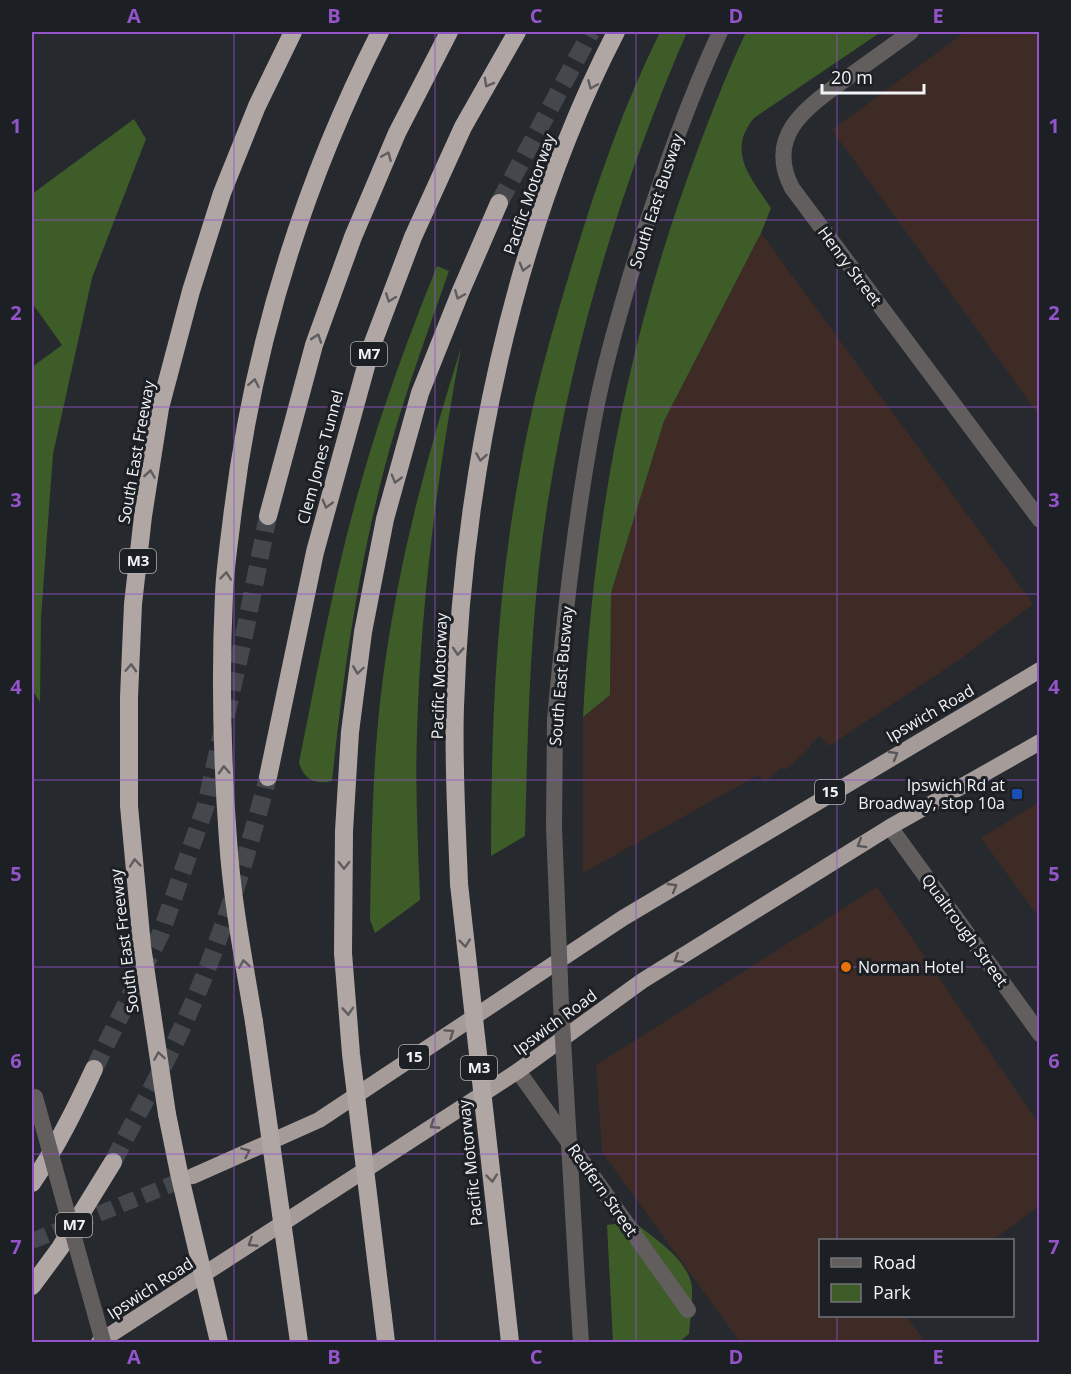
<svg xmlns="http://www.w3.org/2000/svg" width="1071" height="1374" viewBox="0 0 1071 1374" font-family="'Open Sans',sans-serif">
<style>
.commercial{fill:#3e2b25}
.green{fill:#3d5c28}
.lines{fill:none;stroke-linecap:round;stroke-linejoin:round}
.trunk-tunnel{stroke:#44474c;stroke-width:16;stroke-dasharray:16 8;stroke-linecap:butt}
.motorway-tunnel{stroke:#44474c;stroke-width:18;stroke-dasharray:18 9;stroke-linecap:butt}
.service{stroke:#615e5d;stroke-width:16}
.minor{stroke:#615e5d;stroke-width:16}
.trunk{stroke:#a59c9a;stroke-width:16}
.motorway{stroke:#b0a7a5;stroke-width:18}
.service-bridge{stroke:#615e5d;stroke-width:16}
.tertiary-bridge{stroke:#615e5d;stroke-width:16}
.motorway-bridge{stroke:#b0a7a5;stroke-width:18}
.oneway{stroke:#5f5c5e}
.oneway2{stroke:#5a5759}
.grid{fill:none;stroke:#9354ca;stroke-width:1.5;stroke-opacity:0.55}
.transit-dot{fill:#1a4fb4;stroke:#1c1f24;stroke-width:2}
.food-dot{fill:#e8710a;stroke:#1c1f24;stroke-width:2}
.labels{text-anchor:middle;stroke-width:6;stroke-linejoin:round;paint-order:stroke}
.shield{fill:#1c1f24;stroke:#b1b3b7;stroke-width:1.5}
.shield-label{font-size:15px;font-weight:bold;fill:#f1f3f6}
.street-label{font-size:16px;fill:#f1f3f6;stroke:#1c1f24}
.poi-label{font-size:16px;fill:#f1f3f6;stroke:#1c1f24;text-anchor:end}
.neatline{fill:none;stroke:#9354ca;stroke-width:2}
.grid-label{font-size:20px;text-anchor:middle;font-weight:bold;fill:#9354ca}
</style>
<rect width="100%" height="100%" fill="#26292e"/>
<g class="commercial">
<polygon points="965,32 1039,32 1039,415 832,130"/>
<polygon points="761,233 1033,604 962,658 829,746 819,736 810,745 811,747 785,770 782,767 765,782 758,775 583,873 583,717 610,695 611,593 664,421"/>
<polygon points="1039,802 1039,918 981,838"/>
<polygon points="877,887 1039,1124 1039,1206 993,1240 820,1240 820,1316 906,1316 925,1342 740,1342 602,1152 596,1065"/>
</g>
<g class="green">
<path d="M 660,32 L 687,32 C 622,182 574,339 548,501 C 530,611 528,724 525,836 L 491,856 C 491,729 496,601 519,476 C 531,404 551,334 572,265 C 596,185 623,107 660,32 Z"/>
<path d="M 746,32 L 881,32 L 754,118 C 726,152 751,178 771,208 L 761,233 L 664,421 L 611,593 L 610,695 L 583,717 C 593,528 625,350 690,171 C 707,124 725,77 746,32 Z"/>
<polygon points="134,119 146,139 92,278 53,454 41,618 40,702 32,690 32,367 62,345 32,303 32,194"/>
<path d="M 437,266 L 449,271 C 429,328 408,385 391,444 C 360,554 344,667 332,781 C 315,785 303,779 299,762 C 318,670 334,576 360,486 C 381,411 408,338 437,266 Z"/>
<path d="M 461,348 C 437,475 421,602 417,732 C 415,788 418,844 420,900 L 375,933 L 370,920 C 371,858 372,796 377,734 C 388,602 421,474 461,348 Z"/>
<path d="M 633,1221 C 653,1238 683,1255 691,1282 C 694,1292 690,1322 689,1334 L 679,1342 L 613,1342 L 607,1225 Z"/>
</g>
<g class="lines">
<polyline class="trunk-tunnel" points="32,1241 192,1176"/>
<g class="motorway-tunnel">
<polyline points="499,203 591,32"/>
<polyline points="94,1069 161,933 206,805 245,631 268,516"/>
<path d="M 113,1162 C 137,1114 164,1068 186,1019 C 221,941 246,860 268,777"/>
</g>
<g class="service">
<path d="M 555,720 C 564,619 575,519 594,419 C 603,370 617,322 631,274 C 656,192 684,110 720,32"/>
<polyline points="577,1282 581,1342"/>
</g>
<g class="minor">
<path d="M 911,32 C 890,47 869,62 847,78 C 809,106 764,134 792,188 L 1040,520"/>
<polyline points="890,827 1040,1034"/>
<polyline points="518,1071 688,1310"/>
</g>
<g class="trunk">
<polyline points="193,1176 319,1120 623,918 1040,670"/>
<polyline points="99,1342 518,1071 642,981 890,827 1040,742"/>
</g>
<g class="motorway">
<polyline points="268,516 314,345 353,237 397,133 449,32"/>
<polyline points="268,777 315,552 371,348 413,237 463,127 517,32"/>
<path d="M 459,884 C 457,826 453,766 455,707 C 462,481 512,234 616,32"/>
<polyline points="343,953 344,831 350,732 363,632 385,519 420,393 460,293 499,203"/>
<path d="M 254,1022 C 244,962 232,901 228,840 C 222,758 220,676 224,594 C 225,569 229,543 232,518 C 252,349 303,184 380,32"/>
<polyline points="167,1114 142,946 129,806 129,697 133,604 143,516 160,408 191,291 222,193 257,106 293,32"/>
<path d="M 32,1183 C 57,1147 76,1108 94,1069"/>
<polyline points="500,1251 510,1342"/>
<polyline points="32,1286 60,1248 113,1162"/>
<polyline points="383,1317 386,1342"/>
</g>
<polyline class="service-bridge" points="555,720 554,826 561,1005 577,1282"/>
<polyline class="tertiary-bridge" points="35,1097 103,1342"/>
<g class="motorway-bridge">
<polyline points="459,884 500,1251"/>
<polyline points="343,953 351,1054 383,1317"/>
<polyline points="254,1022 299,1342"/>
<polyline points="167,1114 179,1173 219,1342"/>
</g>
</g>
<defs><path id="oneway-chevron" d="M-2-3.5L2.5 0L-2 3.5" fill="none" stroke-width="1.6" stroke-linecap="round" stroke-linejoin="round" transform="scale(1.5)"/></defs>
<g class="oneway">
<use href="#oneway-chevron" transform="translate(488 83) rotate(119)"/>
<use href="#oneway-chevron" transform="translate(592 85) rotate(113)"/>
<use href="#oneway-chevron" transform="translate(387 156) rotate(-67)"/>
<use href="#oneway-chevron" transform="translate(524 267) rotate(106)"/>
<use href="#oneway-chevron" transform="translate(459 295) rotate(112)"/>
<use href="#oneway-chevron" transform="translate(390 298) rotate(111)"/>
<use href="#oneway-chevron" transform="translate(317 338) rotate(-71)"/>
<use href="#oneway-chevron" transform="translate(254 383) rotate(-79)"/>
<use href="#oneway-chevron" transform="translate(481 457) rotate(99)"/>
<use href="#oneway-chevron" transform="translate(150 474) rotate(-81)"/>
<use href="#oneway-chevron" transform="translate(396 479) rotate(106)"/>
<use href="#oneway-chevron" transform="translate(327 504) rotate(105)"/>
<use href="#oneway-chevron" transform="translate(226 576) rotate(-84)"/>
<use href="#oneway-chevron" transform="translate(458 651) rotate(94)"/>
<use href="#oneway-chevron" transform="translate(131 668) rotate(-87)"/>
<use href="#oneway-chevron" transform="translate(358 670) rotate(98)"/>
<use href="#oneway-chevron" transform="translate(224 770) rotate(-93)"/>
<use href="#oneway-chevron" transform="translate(135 863) rotate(-95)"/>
<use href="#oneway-chevron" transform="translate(344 865) rotate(90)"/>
<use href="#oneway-chevron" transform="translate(465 943) rotate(84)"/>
<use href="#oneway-chevron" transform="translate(244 964) rotate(-99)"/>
<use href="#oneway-chevron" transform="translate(348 1011) rotate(86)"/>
<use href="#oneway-chevron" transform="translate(159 1056) rotate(-99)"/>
<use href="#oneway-chevron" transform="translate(492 1178) rotate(84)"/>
</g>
<g class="oneway2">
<use href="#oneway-chevron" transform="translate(894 755) rotate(-30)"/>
<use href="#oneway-chevron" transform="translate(861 844) rotate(149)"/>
<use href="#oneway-chevron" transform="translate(673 887) rotate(-31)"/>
<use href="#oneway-chevron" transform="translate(678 959) rotate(148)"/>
<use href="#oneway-chevron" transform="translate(450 1033) rotate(-34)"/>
<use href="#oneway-chevron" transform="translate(434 1125) rotate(147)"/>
<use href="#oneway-chevron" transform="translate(246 1152) rotate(-24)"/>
<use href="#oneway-chevron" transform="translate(252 1243) rotate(147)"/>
</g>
<path class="grid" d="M 234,32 L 234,1342M 435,32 L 435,1342M 636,32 L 636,1342M 837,32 L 837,1240M 32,220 L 1040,220M 32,407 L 1040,407M 32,594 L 1040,594M 32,780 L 1040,780M 32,967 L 1040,967M 32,1154 L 1040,1154M 837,1316 L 837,1342"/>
<rect class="transit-dot" x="1011" y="788" width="12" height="12" rx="3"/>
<circle class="food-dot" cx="846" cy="967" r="6"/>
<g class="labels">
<g class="shield">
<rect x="351" y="342" width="36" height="24" rx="4.5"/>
<rect x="120" y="549" width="36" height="24" rx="4.5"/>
<rect x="815" y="780" width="30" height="24" rx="4.5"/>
<rect x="399" y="1045" width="30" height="24" rx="4.5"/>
<rect x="461" y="1056" width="36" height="24" rx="4.5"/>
<rect x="56" y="1213" width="36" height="24" rx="4.5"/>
</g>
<g class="shield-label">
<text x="369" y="359">M7</text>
<text x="138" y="566">M3</text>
<text x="830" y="797">15</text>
<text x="414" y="1062">15</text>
<text x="479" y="1073">M3</text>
<text x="74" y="1230">M7</text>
</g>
<g class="street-label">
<text transform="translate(529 194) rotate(-71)" y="6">Pacific Motorway</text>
<text transform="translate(656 201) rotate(-72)" y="6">South East Busway</text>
<text transform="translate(850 266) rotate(53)" y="6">Henry Street</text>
<text transform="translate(136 452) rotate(-80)" y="6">South East Freeway</text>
<text transform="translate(320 457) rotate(-75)" y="6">Clem Jones Tunnel</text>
<text transform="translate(439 676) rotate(-88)" y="6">Pacific Motorway</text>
<text transform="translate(561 676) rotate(-85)" y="6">South East Busway</text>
<text transform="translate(930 713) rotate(-30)" y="6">Ipswich Road</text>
<text transform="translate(965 930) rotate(54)" y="6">Qualtrough Street</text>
<text transform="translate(124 941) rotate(-97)" y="6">South East Freeway</text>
<text transform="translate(555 1022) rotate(-36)" y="6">Ipswich Road</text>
<text transform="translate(470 1163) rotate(-96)" y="6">Pacific Motorway</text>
<text transform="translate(603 1190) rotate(55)" y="6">Redfern Street</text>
<text transform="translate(150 1288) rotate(-33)" y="6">Ipswich Road</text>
</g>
<g class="poi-label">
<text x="1005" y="791">Ipswich Rd at<tspan x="1005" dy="18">Broadway, stop 10a</tspan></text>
<text x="858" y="973" text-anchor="start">Norman Hotel</text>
</g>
</g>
<rect width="1071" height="1374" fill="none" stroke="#1c1f24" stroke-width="66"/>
<rect x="819" y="1239" width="195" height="78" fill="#1c1f24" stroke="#717478" stroke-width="1.5"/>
<rect x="831" y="1258" width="30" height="9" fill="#615e5d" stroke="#717478" stroke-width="1.5"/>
<text x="873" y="1269" font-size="18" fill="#f1f3f6">Road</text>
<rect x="831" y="1284" width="30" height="18" fill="#3d5c28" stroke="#717478" stroke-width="1.5"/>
<text x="873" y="1299" font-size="18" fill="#f1f3f6">Park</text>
<path d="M822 84v9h102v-9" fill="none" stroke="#f1f3f6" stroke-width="3"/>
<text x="831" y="84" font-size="18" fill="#f1f3f6" stroke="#1c1f24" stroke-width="4.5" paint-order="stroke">20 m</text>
<rect x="33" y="33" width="1005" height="1308" class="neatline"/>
<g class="grid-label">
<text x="134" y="23">A</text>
<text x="334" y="23">B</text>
<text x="536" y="23">C</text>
<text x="736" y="23">D</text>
<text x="938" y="23">E</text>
<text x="16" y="133">1</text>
<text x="1054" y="133">1</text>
<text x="16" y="320">2</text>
<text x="1054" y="320">2</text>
<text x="16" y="507">3</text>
<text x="1054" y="507">3</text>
<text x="16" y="694">4</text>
<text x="1054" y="694">4</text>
<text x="16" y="881">5</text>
<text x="1054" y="881">5</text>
<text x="16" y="1068">6</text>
<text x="1054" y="1068">6</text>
<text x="16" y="1254">7</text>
<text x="1054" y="1254">7</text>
<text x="134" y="1364">A</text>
<text x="334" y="1364">B</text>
<text x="536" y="1364">C</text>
<text x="736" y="1364">D</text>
<text x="938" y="1364">E</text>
</g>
</svg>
